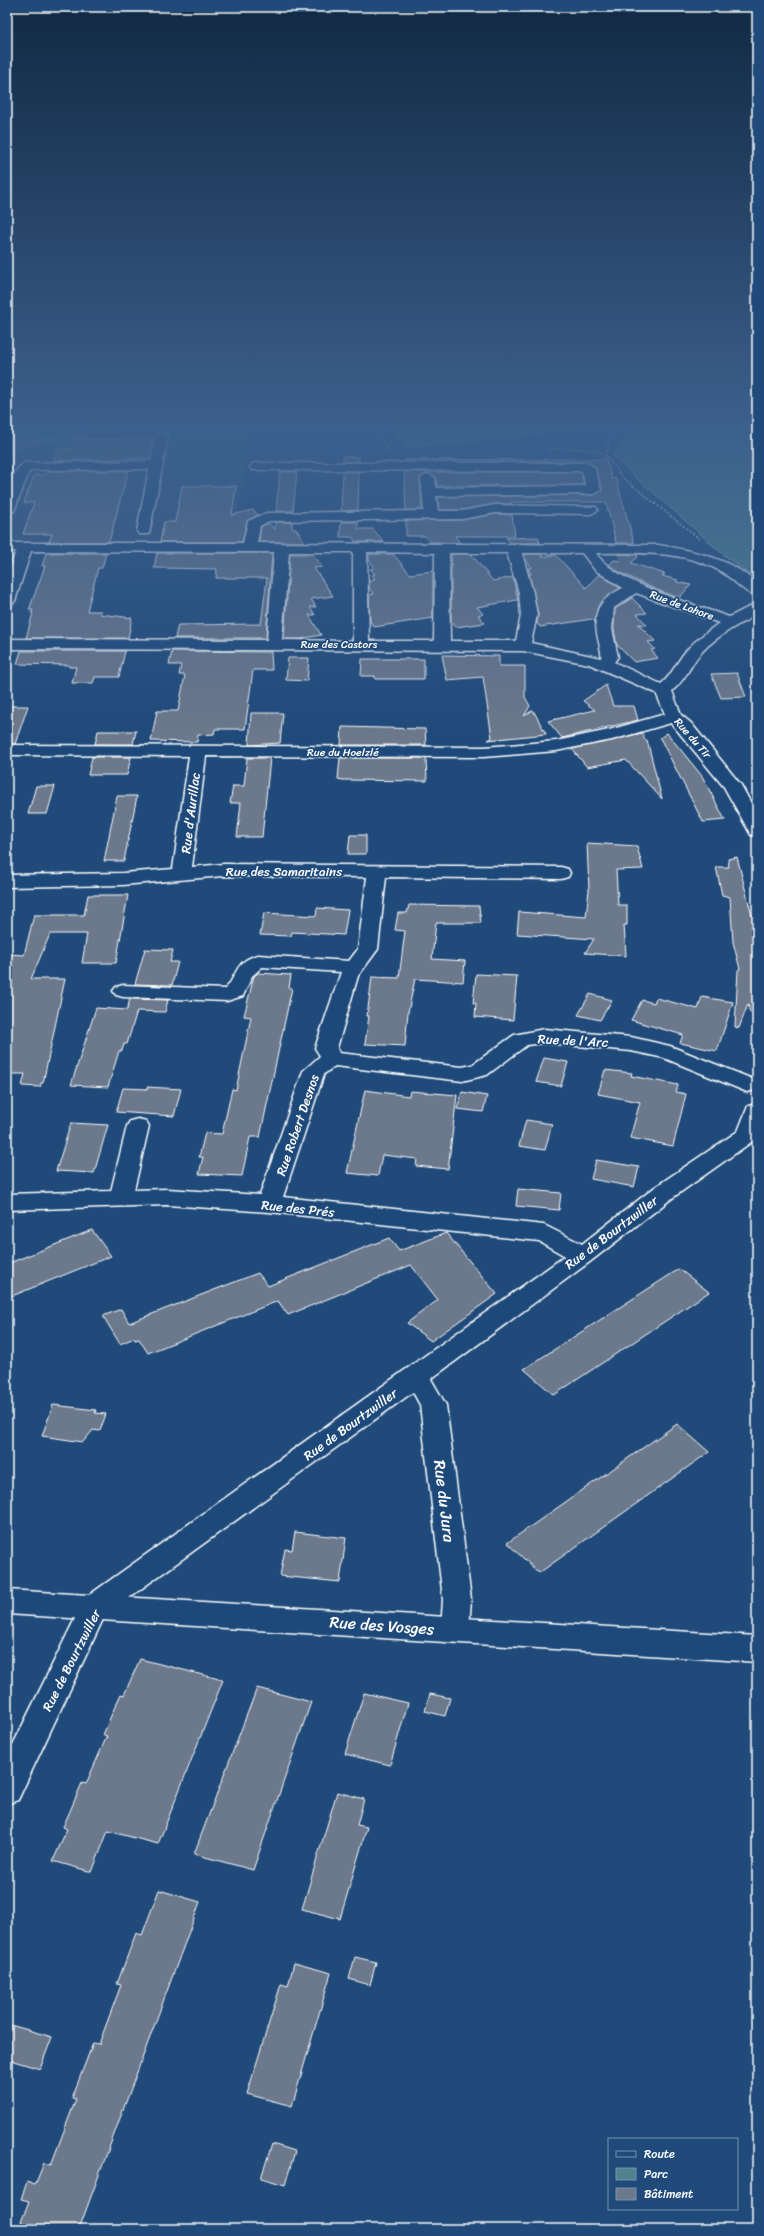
<svg xmlns="http://www.w3.org/2000/svg" width="764" height="2236" viewBox="0 0 764 2236" font-family="Sriracha,sans-serif">
<style>
.built{fill:#36587f}
.green{fill:#50828d;stroke:#a8c0c6}
.building{fill:#6c788b;stroke:#fff}
.lines{fill:none;stroke-linecap:round;stroke-linejoin:round}
.minor-casing{stroke:#fff;stroke-width:3}
.major-casing{stroke:#fff;stroke-width:3}
.path{stroke:#fff;stroke-width:1.5;stroke-dasharray:2 2;stroke-linecap:butt}
.minor{fill:#1f4a7a;fill-rule:evenodd}
.major{fill:#1f4a7a;fill-rule:evenodd}
.labels{text-anchor:middle;stroke-width:3.5;stroke-linejoin:round;paint-order:stroke}
.far-street-label{font-size:11px;fill:#fff;stroke:#1f4a7a}
.street-label{font-size:13px;fill:#fff;stroke:#1f4a7a}
.near-street-label{font-size:16px;fill:#fff;stroke:#1f4a7a}
</style>
<rect width="100%" height="100%" fill="#1f4a7a"/>
<filter id="ink" filterUnits="userSpaceOnUse"><feTurbulence type="fractalNoise" baseFrequency=".025" numOctaves="2"/><feDisplacementMap in="SourceGraphic" scale="8" xChannelSelector="R" yChannelSelector="G"/><feConvolveMatrix kernelMatrix="1 2 1 2 8 2 1 2 1" color-interpolation-filters="sRGB"/></filter>
<g filter="url(#ink)">
<polygon class="built" points="144,425 252,425 234,546 7,546 7,450"/>
<g class="green">
<polygon points="7,425 144,425 7,450"/>
<polygon points="388,425 603,425 604,427 405,448"/>
<polygon points="635,425 757,425 757,580 724,555 613,457"/>
</g>
<g class="building">
<polygon points="75,439 153,439 148,458 53,461 57,449 72,449"/>
<polygon points="343,456 359,457 359,462 343,462"/>
<polygon points="606,459 612,479 616,478 634,543 616,543 606,502 511,502 511,504 495,504 462,510 439,510 438,497 595,495 602,490 595,467 588,462 404,460"/>
<polygon points="50,471 128,471 109,542 49,542 52,534 23,534 34,503 24,503 34,475 44,475"/>
<polygon points="280,472 297,472 293,511 276,511"/>
<polygon points="343,472 359,472 358,510 341,511"/>
<polygon points="404,472 581,472 584,485 437,486 436,477 427,473 420,478 422,510 406,510"/>
<polygon points="182,486 236,486 232,515 253,510 258,515 247,521 242,542 160,542 164,522 175,522"/>
<polygon points="495,514 512,515 515,536 455,536 460,543 430,542 425,536 406,536 406,521 462,520"/>
<polygon points="275,522 292,522 292,529 296,529 305,542 259,542 261,527 268,523 275,529"/>
<polygon points="341,522 358,522 358,529 373,529 384,542 356,542 352,537 340,537"/>
<polygon points="538,537 540,543 511,543 506,538"/>
<polygon points="46,553 106,553 102,568 98,568 87,611 101,611 100,614 132,618 128,638 26,638 33,613 31,613 33,610 29,610 45,566 42,566"/>
<polygon points="157,553 272,553 266,638 175,638 178,625 261,624 267,578 216,578 217,569 154,568"/>
<polygon points="290,554 313,554 322,567 314,568 333,596 311,599 316,607 310,607 315,615 309,615 321,635 300,639 284,639"/>
<polygon points="369,554 393,554 410,574 433,571 433,618 374,627 370,621 369,595 374,594 369,588 369,580 375,579 372,575 375,574 370,569 375,568 369,560"/>
<polygon points="451,554 471,554 493,581 513,577 518,601 517,600 477,607 483,614 478,615 485,623 456,627 451,621 451,568 452,568"/>
<polygon points="524,554 542,554 542,557 556,555 586,588 599,574 620,588 600,603 597,609 595,622 592,619 540,627 537,623 538,615 529,574 531,574 528,568 532,568 526,560"/>
<polygon points="619,554 637,555 638,557 631,563 665,574 662,576 678,580 676,582 691,585 679,598 657,590 621,573 609,565 614,560 620,561"/>
<polygon points="632,598 647,613 637,614 647,625 638,624 655,641 648,642 655,649 651,650 658,658 634,662 617,645 614,629 615,609"/>
<polygon points="21,651 125,651 119,677 95,677 93,683 72,683 76,667 69,667 69,665 17,664"/>
<polygon points="172,651 271,652 272,670 253,670 245,729 215,729 214,734 198,735 197,742 151,741 157,711 178,711 185,675 179,675 181,665 169,665"/>
<polygon points="442,655 499,656 499,666 525,666 525,697 530,706 524,716 533,710 546,734 488,740 492,738 483,677 447,680"/>
<polygon points="288,658 309,658 307,681 286,680"/>
<polygon points="362,659 424,659 424,679 375,679 375,676 361,676"/>
<polygon points="737,673 746,697 721,698 711,674"/>
<polygon points="606,685 613,706 634,706 638,720 562,738 548,721 595,710 583,701"/>
<polygon points="7,706 28,706 15,744 7,744"/>
<polygon points="251,713 283,713 280,743 249,745"/>
<polygon points="342,727 425,729 426,745 341,745"/>
<polygon points="98,731 136,731 133,744 95,744"/>
<polygon points="642,733 645,740 647,740 662,799 626,760 587,767 572,749"/>
<polygon points="667,733 702,776 725,820 703,822 660,738"/>
<polygon points="92,757 131,757 127,775 88,775"/>
<polygon points="247,758 270,758 262,837 237,837 241,803 230,803 233,786 244,786"/>
<polygon points="340,758 426,758 427,781 343,780 338,779"/>
<polygon points="36,786 55,786 47,814 28,814"/>
<polygon points="117,796 137,796 124,861 104,861"/>
<polygon points="350,835 366,835 366,854 348,854"/>
<polygon points="587,843 637,846 643,869 616,870 618,905 627,905 627,925 624,925 626,956 585,953 594,939 517,934 519,912 586,917 589,890"/>
<polygon points="737,857 752,916 755,916 757,941 757,1012 750,1013 748,1004 739,1028 735,1027 738,970 740,969 733,942 730,897 722,895 716,867 729,867 728,859"/>
<polygon points="88,895 128,895 116,963 82,963 87,934 50,934 31,979 65,979 43,1083 41,1083 40,1087 22,1086 25,1074 7,1074 7,954 24,955 34,915 84,915"/>
<polygon points="409,905 479,906 481,923 436,923 432,959 465,961 463,982 415,979 408,1012 405,1046 365,1044 369,1016 367,1016 372,977 399,978 405,931 395,930 398,913 407,913"/>
<polygon points="317,908 348,910 344,935 292,932 291,936 260,935 264,913 316,916"/>
<polygon points="145,949 173,950 170,962 178,962 172,985 135,984"/>
<polygon points="258,973 291,975 289,988 292,988 260,1137 250,1137 242,1176 199,1174 203,1157 199,1157 205,1133 222,1134 232,1089 236,1090 251,1017 244,1016 254,976"/>
<polygon points="476,974 517,976 513,1020 475,1017 476,1003 473,1003"/>
<polygon points="590,994 612,1000 600,1020 578,1015"/>
<polygon points="702,997 733,1002 717,1051 680,1043 683,1035 631,1020 642,1000 654,1003 656,998 698,1009"/>
<polygon points="130,999 168,1000 165,1012 137,1011 127,1044 124,1044 122,1051 119,1051 108,1087 71,1085 96,1008 127,1010"/>
<polygon points="544,1058 568,1062 561,1086 536,1082"/>
<polygon points="605,1070 632,1073 631,1076 678,1085 676,1092 686,1094 673,1146 630,1138 640,1102 598,1094"/>
<polygon points="147,1087 181,1089 174,1116 116,1112 123,1088 147,1089"/>
<polygon points="365,1090 409,1096 410,1091 457,1095 448,1169 416,1166 417,1159 382,1155 378,1176 347,1173"/>
<polygon points="462,1092 487,1096 483,1112 457,1109"/>
<polygon points="526,1120 552,1124 545,1150 519,1146"/>
<polygon points="71,1123 108,1125 94,1173 56,1171"/>
<polygon points="596,1160 639,1167 634,1187 591,1179"/>
<polygon points="518,1189 561,1193 559,1210 516,1206"/>
<polygon points="92,1230 111,1256 7,1298 7,1264"/>
<polygon points="446,1233 497,1294 431,1341 407,1323 438,1300 411,1265 288,1315 278,1301 148,1353 139,1339 135,1340 134,1338 120,1344 103,1316 121,1309 129,1323 258,1273 268,1286 389,1238 399,1251"/>
<polygon points="679,1269 709,1292 554,1395 524,1369"/>
<polygon points="53,1405 96,1410 95,1413 106,1414 100,1431 93,1430 83,1442 42,1436"/>
<polygon points="677,1424 709,1452 539,1573 507,1543"/>
<polygon points="295,1532 346,1538 340,1582 280,1576 285,1549 292,1550"/>
<polygon points="140,1659 223,1680 158,1844 108,1831 92,1872 53,1861 67,1829 63,1827 70,1811 82,1783 86,1784 107,1736 103,1735 113,1711 121,1694 124,1695"/>
<polygon points="257,1688 311,1702 253,1870 194,1854"/>
<polygon points="364,1693 408,1703 390,1765 345,1754"/>
<polygon points="430,1694 450,1698 445,1716 425,1711"/>
<polygon points="337,1792 364,1799 357,1825 367,1827 340,1919 302,1909"/>
<polygon points="159,1890 200,1902 79,2229 25,2229 27,2224 21,2222 29,2201 21,2199 27,2182 35,2185 44,2163 51,2165 76,2099 72,2098 93,2043 99,2044 121,1985 117,1984 136,1933 142,1935"/>
<polygon points="355,1957 376,1962 370,1985 349,1979"/>
<polygon points="294,1963 331,1973 292,2106 247,2094 281,1984 288,1986"/>
<polygon points="7,2024 52,2037 40,2069 7,2059"/>
<polygon points="272,2144 295,2151 285,2185 261,2178"/>
</g>
<g class="lines">
<defs>
<g id="minor">
<path d="M 162,433 L 168,437 L 149,534 L 139,534 L 137,531 L 149,469 L 32,470 L 29,472 L 14,511 L 7,515 C 7,497 8,474 24,463 L 151,461 L 156,437 Z"/>
<path d="M 257,463 L 587,463 L 594,467 L 601,490 L 594,494 L 436,496 L 438,511 L 462,511 L 495,505 L 596,507 L 598,510 L 591,514 L 495,513 L 462,519 L 269,521 L 260,526 L 257,543 L 659,545 C 694,551 731,558 757,584 L 757,597 C 747,595 731,577 720,571 C 682,550 638,553 596,553 C 615,584 695,604 729,617 L 757,603 L 757,615 C 735,626 711,639 696,659 C 688,671 683,682 672,691 L 681,715 L 691,723 L 741,785 L 757,814 L 757,836 L 751,835 L 724,787 L 671,723 L 612,740 L 556,751 L 484,757 L 206,756 L 192,867 L 223,864 L 561,867 L 568,869 L 570,873 L 568,877 L 561,879 L 386,877 L 378,949 L 358,976 L 337,1048 L 339,1053 L 462,1067 L 472,1065 L 514,1035 L 544,1029 L 631,1037 L 670,1046 L 755,1080 L 757,1084 L 755,1090 L 747,1092 L 664,1058 L 631,1051 L 544,1043 L 527,1045 L 487,1075 L 462,1081 L 335,1066 L 324,1074 L 283,1197 L 544,1225 L 582,1244 L 655,1187 L 738,1131 L 748,1106 L 756,1104 L 757,1138 L 671,1199 L 591,1261 L 431,1379 L 446,1405 L 471,1599 L 469,1630 L 465,1639 L 455,1642 L 445,1639 L 441,1630 L 443,1599 L 420,1405 L 413,1392 L 105,1615 L 18,1800 L 7,1804 L 7,1757 L 85,1598 L 565,1256 L 539,1241 L 269,1212 L 167,1205 L 7,1210 L 7,1194 L 111,1191 L 127,1126 L 130,1121 L 138,1119 L 146,1121 L 149,1126 L 134,1190 L 167,1189 L 260,1195 L 303,1071 L 320,1056 L 315,1048 L 341,972 L 262,967 L 252,976 L 243,996 L 227,1001 L 123,997 L 116,995 L 113,991 L 116,987 L 123,985 L 225,989 C 238,976 234,961 258,955 L 349,961 L 358,949 L 367,877 L 223,876 L 123,885 L 7,887 L 7,875 L 123,873 L 173,869 L 189,756 L 7,755 L 7,745 L 484,747 L 556,741 L 609,730 L 665,714 L 656,693 L 589,664 L 523,651 L 7,649 L 7,639 L 267,640 L 274,552 L 31,551 L 15,601 L 12,604 L 7,606 L 7,579 L 16,551 L 7,551 L 7,543 L 243,543 L 248,521 L 266,513 L 424,511 L 421,478 L 428,474 L 435,478 L 436,488 L 586,486 L 582,471 L 252,470 L 250,467 L 252,464 ZM 289,552 L 353,552 L 353,641 L 282,640 ZM 367,552 L 435,553 L 434,641 L 369,641 ZM 449,553 L 507,553 L 519,593 L 521,615 L 516,641 L 450,641 ZM 522,553 L 582,553 L 595,570 L 623,588 C 596,601 592,614 599,643 C 600,648 602,653 601,658 L 531,643 L 537,615 L 533,593 ZM 636,593 L 719,623 C 707,632 695,640 685,652 C 676,663 672,675 661,684 L 614,662 L 618,657 L 612,629 L 614,608 Z"/>
</g>
<polygon id="major" points="7,1590 757,1636 757,1662 7,1614"/>
</defs>
<use href="#minor" class="minor-casing"/>
<use href="#major" class="major-casing"/>
<g class="path">
<polyline points="370,425 390,452"/>
<polyline points="7,446 121,425"/>
<polyline points="548,450 560,448 596,450 607,457 623,478 701,540"/>
<polyline points="606,456 612,425"/>
</g>
<use href="#minor" class="minor"/>
<use href="#major" class="major"/>
</g>
</g>
<linearGradient id="sky" x2="0" y2="1"><stop stop-color="#112943"/><stop offset="0.58" stop-color="#3c608d"/><stop offset="1" stop-color="#3c608d" stop-opacity="0"/></linearGradient>
<rect width="764" height="738" fill="url(#sky)"/>
<g class="labels">
<g class="far-street-label">
<text transform="translate(682 605) rotate(20)" y="4">Rue de Lahore</text>
<text x="339" y="648">Rue des Castors</text>
<text transform="translate(693 738) rotate(49)" y="4">Rue du Tir</text>
<text x="343" y="756">Rue du Hoelzlé</text>
</g>
<g class="street-label">
<text transform="translate(190 813) rotate(-83)" y="5">Rue d'Aurillac</text>
<text x="284" y="876">Rue des Samaritains</text>
<text transform="translate(573 1040) rotate(3)" y="5">Rue de l'Arc</text>
<text transform="translate(297 1125) rotate(-71)" y="5">Rue Robert Desnos</text>
<text transform="translate(298 1208) rotate(6)" y="5">Rue des Prés</text>
<text transform="translate(611 1232) rotate(-37)" y="5">Rue de Bourtzwiller</text>
<text transform="translate(350 1424) rotate(-36)" y="5">Rue de Bourtzwiller</text>
<text transform="translate(71 1660) rotate(-63)" y="5">Rue de Bourtzwiller</text>
</g>
<g class="near-street-label">
<text transform="translate(445 1501) rotate(83)" y="6">Rue du Jura</text>
<text transform="translate(382 1625) rotate(4)" y="6">Rue des Vosges</text>
</g>
</g>
<rect width="764" height="2236" fill="none" stroke="#1f4a7a" stroke-width="24"/>
<rect x="12" y="12" width="740" height="2212" fill="none" stroke="#fff" stroke-width="1.5" filter="url(#ink)"/>
<rect x="608" y="2138" width="130" height="72" fill="#1f4a7a" stroke="#7992af"/>
<rect x="616" y="2151" width="20" height="6" fill="#1f4a7a" stroke="#7992af"/>
<text x="644" y="2158" font-size="12" fill="#ffffff">Route</text>
<rect x="616" y="2168" width="20" height="12" fill="#50828d" stroke="#7992af"/>
<text x="644" y="2178" font-size="12" fill="#ffffff">Parc</text>
<rect x="616" y="2188" width="20" height="12" fill="#6c788b" stroke="#7992af"/>
<text x="644" y="2198" font-size="12" fill="#ffffff">Bâtiment</text>
</svg>
